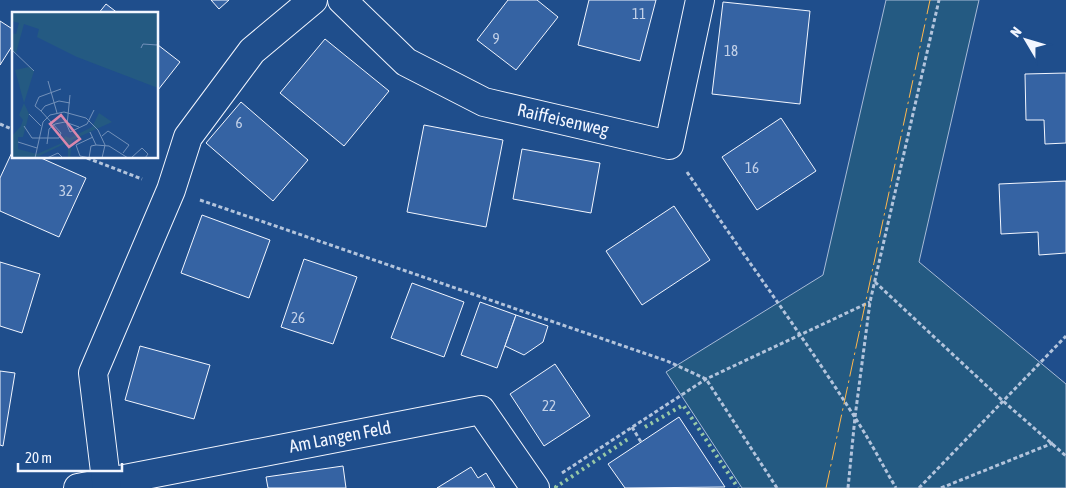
<svg xmlns="http://www.w3.org/2000/svg" width="1066" height="488" viewBox="0 0 1066 488" font-family="'Asap Condensed',sans-serif">
<style>
.green{fill:#245a82;stroke:#a8bbd7}
.building{fill:#3563a3;stroke:#f2f6ff}
.lines{fill:none;stroke-linecap:round;stroke-linejoin:round}
.minor-casing{stroke:#f2f6ff;stroke-width:30}
.path{stroke:#b3c4dc;stroke-width:3;stroke-dasharray:4 2.5;stroke-linecap:butt}
.minor{stroke:#1f4e8c;stroke-width:28}
.hedge{stroke:#97c8a6;stroke-width:4;stroke-dasharray:2.5 4;stroke-linecap:butt}
.power{stroke:#ffb74d;stroke-width:1;stroke-dasharray:18 4 2.5 4;stroke-linecap:butt}
.labels{text-anchor:middle;stroke-width:4;stroke-linejoin:round;paint-order:stroke}
.number-label{font-size:15px;fill:#c3d1e8}
.street-label{font-size:18px;fill:#f2f6ff;stroke:#1f4e8c}
.inset-road{fill:none;stroke:#7391ba;stroke-width:1}
.view{fill:#da87ad;fill-opacity:0.15;stroke:#da87ad;stroke-width:2.5}
.inset-edge{fill:none;stroke:#f2f6ff;stroke-width:2.5}
</style>
<rect width="100%" height="100%" fill="#1f4e8c"/>
<polygon class="green" points="886,0 979,0 919,262 1066,384 1066,488 742,488 666,372 823,275"/>
<g class="building">
<polygon points="211,0 229,0 219,9"/>
<polygon points="508,0 537,0 558,17 516,70 477,40"/>
<polygon points="589,0 656,0 640,61 578,45"/>
<polygon points="723,2 810,11 800,104 712,94"/>
<polygon points="106,4 119,14 98,14"/>
<polygon points="0,21 14,30 14,43 0,65"/>
<polygon points="325,39 389,91 344,146 280,93"/>
<polygon points="158,45 180,62 158,90"/>
<polygon points="1066,73 1066,143 1045,144 1044,120 1026,120 1025,74"/>
<polygon points="241,102 308,160 273,201 206,143"/>
<polygon points="781,118 816,171 757,210 722,157"/>
<polygon points="424,125 503,140 486,227 407,212"/>
<polygon points="14,148 14,158 41,158 86,178 59,237 0,211 0,178"/>
<polygon points="522,149 600,163 591,213 513,199"/>
<polygon points="1066,181 1066,253 1039,255 1038,232 1001,234 999,184"/>
<polygon points="674,206 710,260 642,305 606,251"/>
<polygon points="202,215 270,240 249,298 181,273"/>
<polygon points="304,259 357,277 333,344 281,327"/>
<polygon points="0,262 40,274 22,333 0,326"/>
<polygon points="412,283 464,302 444,357 391,338"/>
<polygon points="480,302 516,315 497,368 461,355"/>
<polygon points="516,315 548,326 543,342 524,355 505,346"/>
<polygon points="140,346 210,365 194,419 125,400"/>
<polygon points="555,364 590,416 544,446 510,394"/>
<polygon points="0,371 15,373 3,446 0,445"/>
<polygon points="679,417 725,487 625,488 608,464"/>
<polygon points="343,466 346,488 268,488 266,477"/>
<polygon points="471,467 478,478 486,473 495,488 437,488"/>
</g>
<g class="lines">
<defs>
<g id="minor">
<polyline points="342,0 406,62 484,102 669,145 700,0"/>
<polyline points="78,488 481,410 535,488"/>
<polyline points="107,488 93,373 171,190 188,137 252,51 313,0"/>
</g>
</defs>
<use href="#minor" class="minor-casing"/>
<g class="path">
<polyline points="0,124 14,130"/>
<polyline points="87,158 142,179"/>
<path d="M 687,172 C 742,253 801,333 854,416 C 869,439 882,464 896,488"/>
<polyline points="200,200 667,361 706,379 777,488"/>
<polyline points="875,282 1003,401 1066,456"/>
<polyline points="632,427 641,442"/>
<polyline points="562,473 706,379 870,302"/>
<polyline points="848,488 855,417 870,302 939,0"/>
<polyline points="919,488 1066,336"/>
<polyline points="941,488 1053,443"/>
</g>
<use href="#minor" class="minor"/>
<g class="hedge">
<polyline points="645,427 683,405 738,488"/>
<polyline points="557,488 556,487 628,439"/>
</g>
<polyline class="power" points="826,488 930,0"/>
</g>
<g class="labels">
<g class="number-label">
<text x="639" y="19">11</text>
<text x="496" y="44">9</text>
<text x="731" y="56">18</text>
<text x="239" y="128">6</text>
<text x="752" y="173">16</text>
<text x="66" y="196">32</text>
<text x="298" y="323">26</text>
<text x="549" y="411">22</text>
</g>
<g class="street-label">
<text transform="translate(563 120) rotate(13)" y="6">Raiffeisenweg</text>
<text transform="translate(340 437) rotate(-11)" y="6">Am Langen Feld</text>
</g>
</g>
<g transform="translate(12 12)">
<rect width="146" height="146" fill="#1f4e8c"/>
<path d="M 0,0 L 146,0 L 146,76 L 65,45 L 25,25 L 27,17 L 12,12 L 4,41 L 0,38 L 0,21 L 4,22 L 7,11 L 0,9 ZM 17,55 L 22,59 L 12,91 L 17,102 L 11,125 L 6,125 L 6,137 L 25,142 L 50,131 L 53,124 L 58,126 L 80,115 L 87,101 L 100,110 L 60,128 L 58,146 L 56,146 L 56,134 L 52,132 L 23,146 L 0,146 L 0,124 L 9,114 L 11,108 L 7,103 L 12,91 L 3,58 Z" fill="#245a82"/>
<path class="inset-road" d="M 129,36 L 131,32 L 145,33 L 147,29M 0,38 L 22,59M 36,69 L 45,101M 58,83 L 55,113 L 58,120 L 75,112 L 82,98M 29,99 L 23,94 L 27,85 L 49,77M 17,102 L 29,114M 12,114 L 20,126 L 47,126 L 49,121 L 29,99 L 33,94 L 47,89 L 58,91M 78,120 L 84,133 L 97,134 L 116,146M 90,124 L 96,119 L 117,133 L 111,141M 6,130 L 25,136M 35,132 L 37,117 L 43,112 L 53,110 L 67,115M 23,146 L 31,110 L 38,103 L 52,100 L 74,106 L 86,118 L 93,133 L 90,146M 35,146 L 46,141 L 51,146M 77,146 L 79,134 L 84,133M 78,146 L 68,144 L 64,133 L 81,125M 119,146 L 130,136 L 136,142 L 133,146"/>
<path class="view" d="M 49,103 L 68,127 L 57,135 L 38,112 Z"/>
<rect width="146" height="146" class="inset-edge"/>
</g>
<g transform="translate(1026 40) rotate(308)" stroke="#1f4e8c" stroke-width="4" paint-order="stroke">
<path d="M0-4L9 19L0 12L-9 19Z" fill="#f2f6ff"/>
<text y="-8" font-size="14" font-weight="bold" text-anchor="middle" fill="#f2f6ff">N</text>
</g>
<path d="M18 463v8h104v-8" fill="none" stroke="#f2f6ff" stroke-width="2.5"/>
<text x="25" y="463" font-size="15" fill="#f2f6ff" stroke="#1f4e8c" stroke-width="4" paint-order="stroke">20 m</text>
</svg>
